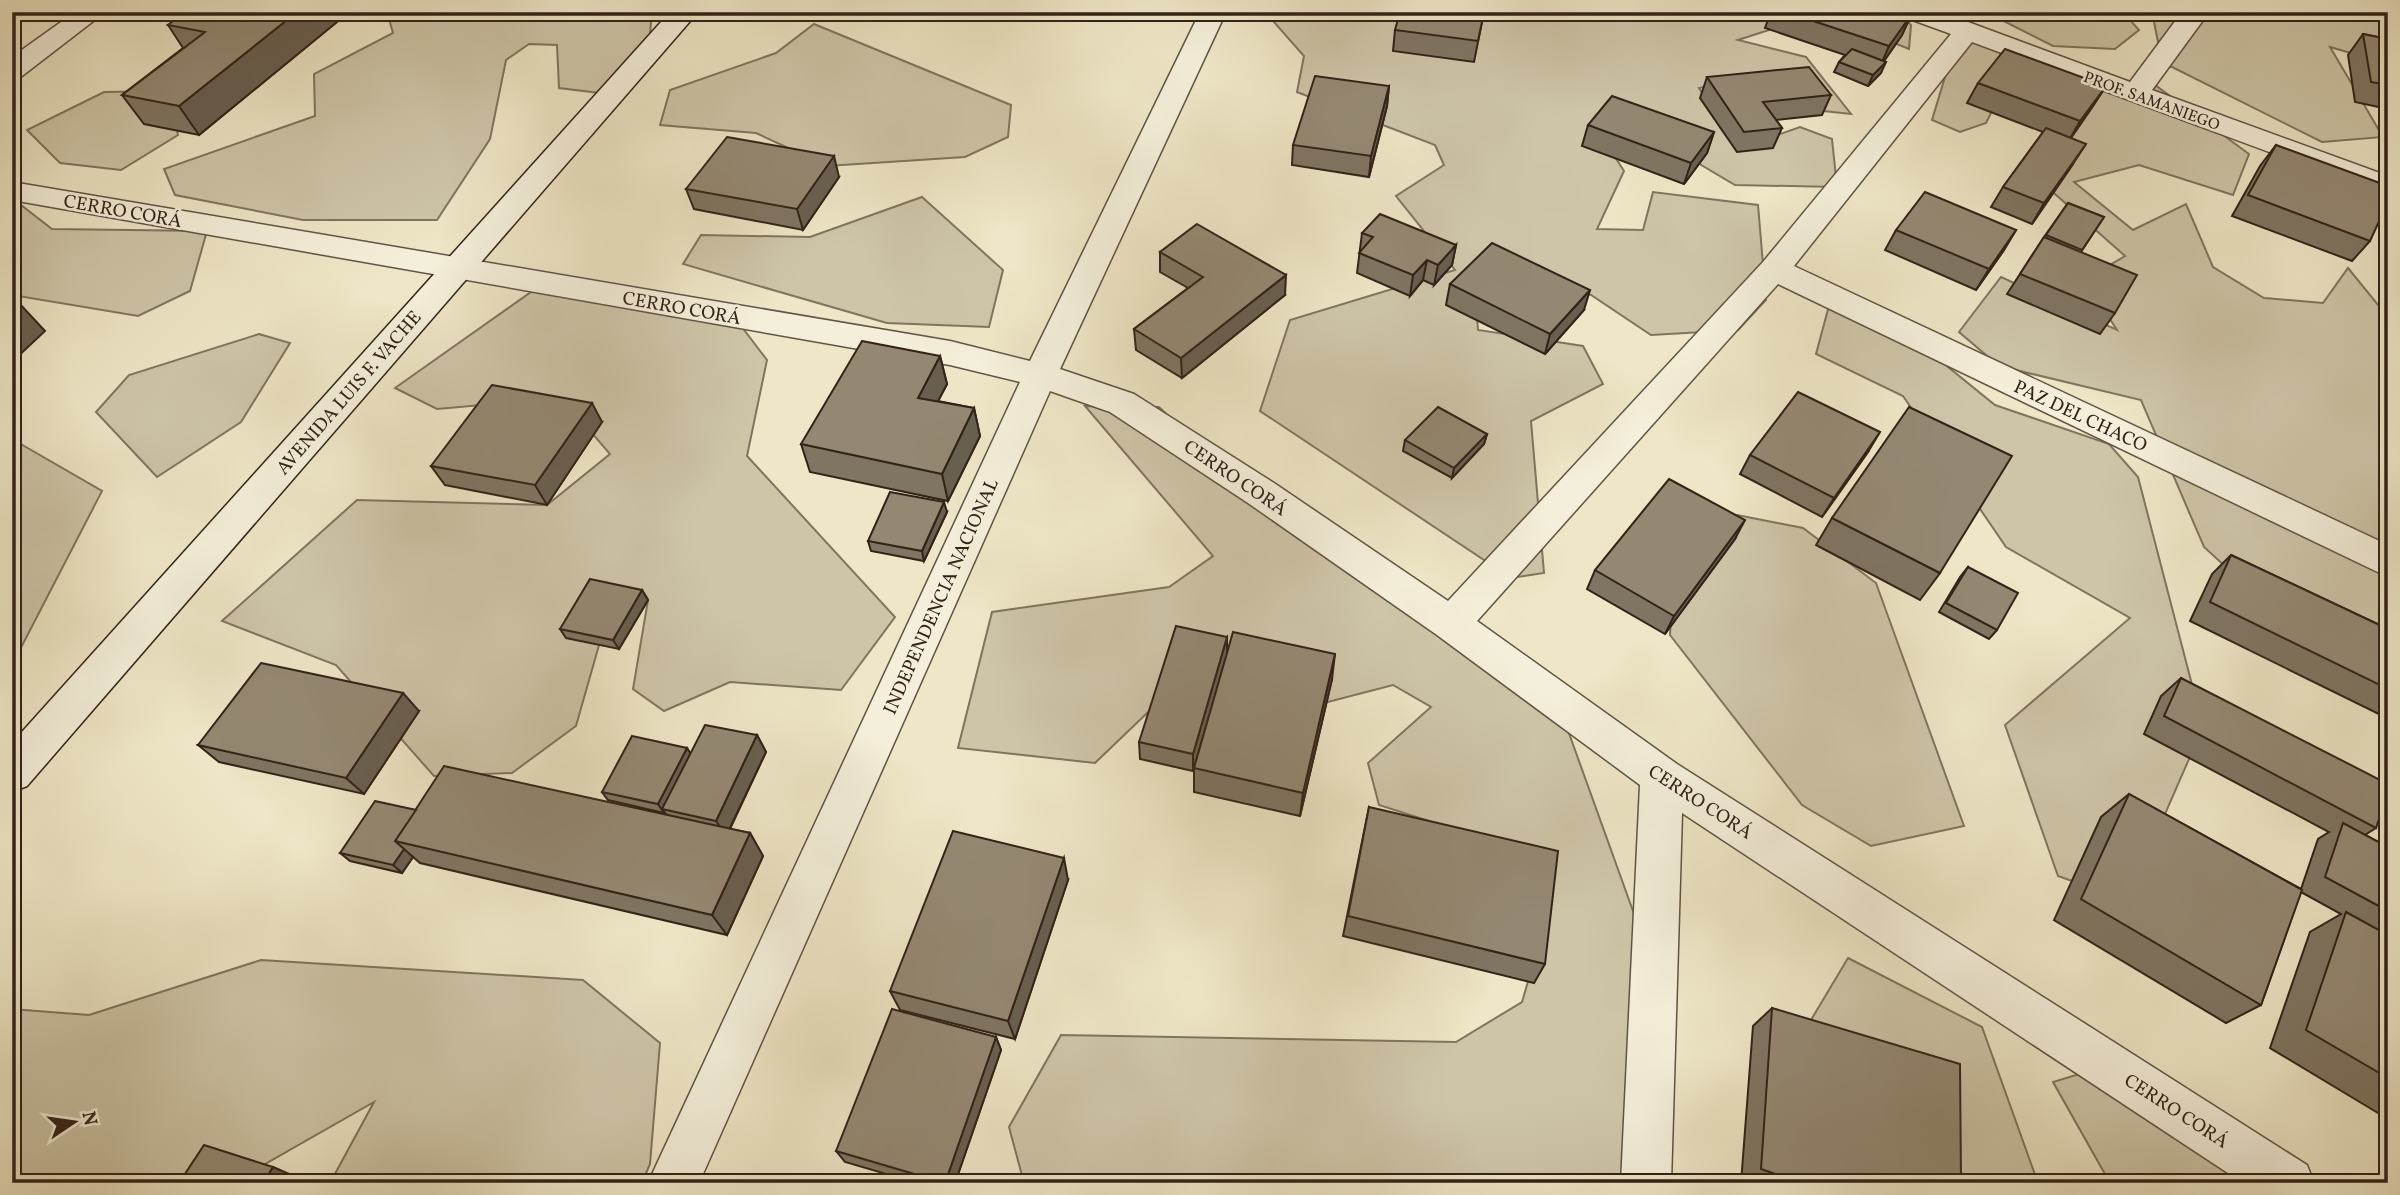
<svg xmlns="http://www.w3.org/2000/svg" width="2400" height="1195" viewBox="0 0 2400 1195" font-family="Vollkorn,serif">
<style>
.green{fill:#cec5a8;stroke:#807460;stroke-width:2}
.lines{fill:none;stroke-linecap:round;stroke-linejoin:round}
.street-casing{stroke:#615344;stroke-width:3}
.secondary-casing{stroke:#322218;stroke-width:3}
.street{fill:#f4efda;fill-rule:evenodd}
.secondary{fill:#f4efda;fill-rule:evenodd}
.wall{fill:#7f7562;stroke:#322218;stroke-width:2}
.shaded-wall{fill:#685f50;stroke:#322218;stroke-width:2}
.building{fill:#948872;stroke:#322218;stroke-width:2}
.labels{text-anchor:middle;stroke-width:5;stroke-linejoin:round;paint-order:stroke}
.far-street-label{font-size:16px;fill:#322218;stroke:#f4efda}
.street-label{font-size:19px;fill:#322218;stroke:#f4efda}
</style>
<rect width="100%" height="100%" fill="#eee6c6"/>
<filter id="stains"><feTurbulence type="fractalNoise" baseFrequency=".00286" numOctaves="4"/><feColorMatrix values="0 0 0 0 .2 0 0 0 0 .09 0 0 0 0 .02 0 0 0 .5 -.17"/></filter>
<radialGradient id="worn" r=".72"><stop offset=".6" stop-color="#630" stop-opacity="0"/><stop offset="1" stop-color="#630" stop-opacity=".3"/></radialGradient>
<g class="green">
<polygon points="387,12 652,12 647,66 616,95 559,88 557,45 529,44 506,60 490,139 437,220 303,220 175,195 164,169 315,116 314,74 393,33"/>
<polygon points="1637,12 1667,21 1673,12 1899,12 1911,25 1909,49 1822,13 1738,40 1806,57 1851,114 1796,108 1754,78 1699,88 1738,149 1800,127 1832,139 1837,187 1735,185 1642,130 1605,141 1624,171 1597,229 1643,230 1653,192 1758,205 1766,300 1738,330 1651,335 1591,295 1506,278 1475,291 1478,330 1583,346 1603,384 1531,421 1544,573 1511,578 1260,411 1290,320 1455,270 1396,196 1444,165 1435,145 1297,92 1304,56 1266,13"/>
<polygon points="1986,12 2123,12 2139,30 2115,49 2053,46"/>
<polygon points="2152,12 2388,12 2388,64 2330,47 2383,137 2322,142 2162,62"/>
<polygon points="814,24 1011,105 1008,137 965,157 827,166 756,133 660,125 670,90 776,53"/>
<polygon points="1998,40 2073,72 2155,85 2249,154 2233,195 2139,165 2074,182 2133,230 2186,204 2213,267 2264,298 2323,303 2348,268 2388,317 2388,623 2352,632 2274,611 2204,547 2141,400 1999,366 1959,332 2001,277 2117,330 2084,280 2125,256 2037,178 2072,125 2006,83 1986,123 1960,132 1932,120 1955,44"/>
<polygon points="170,91 178,135 121,170 60,163 27,130 104,92"/>
<polygon points="922,197 1003,270 989,327 887,323 683,264 701,235 810,237"/>
<polygon points="12,198 52,229 207,231 190,291 138,316 12,295"/>
<polygon points="538,287 732,314 767,360 747,456 895,617 841,690 730,682 664,711 633,689 648,600 615,589 576,726 512,773 434,776 336,665 222,621 357,500 547,505 610,454 562,398 437,409 395,388"/>
<polygon points="1830,302 1890,320 1995,405 2109,444 2138,477 2203,727 2127,901 2058,876 2005,725 2130,618 2006,547 1903,396 1816,354"/>
<polygon points="259,334 290,343 241,422 157,477 96,412 129,375"/>
<polygon points="1085,406 1159,407 1239,483 1548,675 1642,936 1651,1183 1024,1183 1009,1127 1061,1035 1456,1042 1522,1002 1550,906 1501,844 1379,805 1368,763 1431,707 1393,685 1301,709 1191,671 1095,763 958,748 992,612 1169,587 1213,556"/>
<polygon points="19,443 102,491 12,665 12,446"/>
<polygon points="1737,515 1803,528 1876,583 1964,826 1871,846 1802,805 1670,635 1674,566"/>
<polygon points="1848,958 1982,1027 2038,1183 1965,1183 1937,1105 1805,1030"/>
<polygon points="261,960 583,980 660,1043 650,1164 642,1183 330,1183 374,1102 232,1183 12,1183 12,1009 89,1015"/>
<polygon points="2128,1059 2284,1183 2110,1183 2053,1082"/>
</g>
<g class="lines">
<defs>
<g id="street">
<polygon points="75,12 105,12 22,76 12,78 12,57"/>
<polygon points="1200,12 1226,12 1060,369 1134,394 1274,483 1448,601 1763,262 1951,34 1907,18 1903,12 1941,12 2130,82 2182,12 2209,12 2152,90 2388,176 2388,196 1972,42 1794,266 2388,545 2388,577 1778,284 1477,621 1677,764 2307,1165 2314,1183 2243,1183 1682,813 1671,1183 1621,1183 1640,785 1437,635 1248,503 1110,412 1050,391 699,1183 648,1183 1020,382 950,365 12,200 12,182 950,341 1030,361"/>
</g>
<polygon id="secondary" points="670,12 698,12 27,786 12,792 12,743"/>
</defs>
<use href="#street" class="street-casing"/>
<use href="#secondary" class="secondary-casing"/>
<use href="#street" class="street"/>
<use href="#secondary" class="secondary"/>
</g>
<g class="wall">
<polygon points="1484,12 1474,62 1393,51 1395,30"/>
<polygon points="1666,12 1680,12 1677,16"/>
<polygon points="1771,12 1903,12 1911,15 1902,35 1884,61 1881,73 1868,86 1834,72 1839,62 1845,55 1765,28"/>
<polygon points="343,17 199,135 144,124 122,95 183,48 168,25"/>
<polygon points="2363,34 2388,39 2388,109 2355,102 2348,55"/>
<polygon points="1707,77 1831,95 1822,115 1776,120 1782,128 1773,148 1737,152 1700,98"/>
<polygon points="1978,83 2106,86 2093,106 2071,138 2073,164 2032,224 1991,207 2003,187 2043,132 1967,103"/>
<polygon points="1389,86 1387,106 1369,177 1292,165 1293,145"/>
<polygon points="1588,125 1714,132 1707,153 1684,184 1582,146"/>
<polygon points="2276,145 2370,241 2352,261 2232,216 2260,166"/>
<polygon points="839,177 803,230 694,209 686,189"/>
<polygon points="2068,203 2104,217 2081,252 2115,313 2100,334 2007,294 2044,237"/>
<polygon points="1896,230 2016,230 2004,250 1976,290 1885,250"/>
<polygon points="1362,233 1456,245 1452,265 1434,285 1423,280 1410,296 1357,273"/>
<polygon points="1160,252 1285,295 1182,378 1136,350 1134,329 1188,288 1160,272"/>
<polygon points="1450,284 1584,310 1545,354 1446,305"/>
<polygon points="940,356 947,384 938,401 974,408 980,436 948,501 810,472 801,444"/>
<polygon points="602,422 547,505 445,485 431,466"/>
<polygon points="1487,434 1484,444 1452,478 1403,451 1405,440"/>
<polygon points="1868,452 1822,517 1740,474 1750,455"/>
<polygon points="947,512 924,561 871,551 868,541"/>
<polygon points="1832,518 1940,573 1920,600 1816,545"/>
<polygon points="1735,539 1665,634 1587,589 1595,570"/>
<polygon points="2231,555 2388,629 2388,715 2385,717 2190,621 2212,574"/>
<polygon points="1968,567 1997,630 1989,639 1939,612 1960,577"/>
<polygon points="642,590 648,600 619,649 566,638 560,629"/>
<polygon points="1227,637 1227,654 1332,679 1300,816 1194,792 1194,768 1206,727 1193,771 1140,759 1139,742"/>
<polygon points="2181,678 2376,828 2365,835 2388,847 2388,1119 2270,1048 2310,932 2341,914 2301,892 2261,1005 2226,1023 2054,920 2101,817 2129,794 2301,889 2318,839 2329,832 2144,734 2161,696"/>
<polygon points="419,711 364,794 219,762 198,745"/>
<polygon points="757,735 766,752 730,829 750,833 763,856 727,935 420,863 413,857 402,873 350,861 340,853 416,810 667,815 664,812 664,813 608,800 602,792 687,748 690,753"/>
<polygon points="1369,807 1545,964 1534,983 1343,936"/>
<polygon points="1068,880 1015,1039 900,1010 890,991"/>
<polygon points="1772,1008 1961,1183 1741,1183 1753,1026"/>
<polygon points="996,1037 1001,1050 955,1183 917,1183 845,1162 836,1151"/>
</g>
<g class="shaded-wall">
<polygon points="297,12 341,12 343,17 199,135 179,106"/>
<polygon points="1911,15 1902,35 1880,67 1889,46"/>
<polygon points="1886,62 1881,73 1868,86 1873,75"/>
<polygon points="1389,86 1387,106 1369,177 1371,156"/>
<polygon points="2106,86 2093,106 2068,142 2080,121"/>
<polygon points="1714,132 1707,153 1684,184 1691,163"/>
<polygon points="2086,144 2073,164 2032,224 2044,203"/>
<polygon points="834,156 839,177 803,230 797,209"/>
<polygon points="2016,230 2004,250 1976,290 1989,269"/>
<polygon points="1456,245 1452,265 1434,285 1438,265"/>
<polygon points="1427,260 1423,280 1410,296 1413,275"/>
<polygon points="1286,275 1285,295 1182,378 1181,358"/>
<polygon points="1590,290 1584,310 1545,354 1550,334"/>
<polygon points="18,302 45,331 12,362 12,308"/>
<polygon points="940,356 947,384 925,426 918,398"/>
<polygon points="592,403 602,422 547,505 535,485"/>
<polygon points="974,408 980,436 948,501 942,474"/>
<polygon points="1880,432 1868,452 1822,517 1834,498"/>
<polygon points="1487,434 1484,444 1452,478 1454,468"/>
<polygon points="944,502 947,512 924,561 922,551"/>
<polygon points="1745,520 1735,539 1665,634 1674,616"/>
<polygon points="642,590 648,600 619,649 613,640"/>
<polygon points="1227,637 1227,655 1193,771 1193,754"/>
<polygon points="1335,654 1332,679 1300,816 1303,793"/>
<polygon points="403,693 419,711 364,794 346,778"/>
<polygon points="757,735 766,752 726,836 716,821"/>
<polygon points="687,748 692,756 662,809 664,812 664,813 658,804"/>
<polygon points="750,833 763,856 727,935 712,915"/>
<polygon points="404,849 413,857 402,873 393,865"/>
<polygon points="1064,858 1068,880 1015,1039 1008,1021"/>
<polygon points="996,1037 1001,1050 955,1183 945,1183"/>
<polygon points="273,1167 296,1177 292,1183 263,1183"/>
</g>
<g class="building">
<polygon points="184,12 297,12 179,106 122,95 205,32 168,25"/>
<polygon points="1400,12 1484,12 1478,41 1395,30"/>
<polygon points="1786,12 1903,12 1911,15 1889,46"/>
<polygon points="2363,34 2388,39 2388,85 2371,82"/>
<polygon points="1852,49 1886,62 1873,75 1839,62"/>
<polygon points="2005,49 2106,86 2080,121 1978,83"/>
<polygon points="1809,67 1831,95 1763,102 1782,128 1744,132 1707,77"/>
<polygon points="1315,76 1389,86 1371,156 1293,145"/>
<polygon points="1612,96 1714,132 1691,163 1588,125"/>
<polygon points="2046,128 2086,144 2044,203 2003,187"/>
<polygon points="727,137 834,156 797,209 686,189"/>
<polygon points="2276,145 2388,186 2388,202 2370,241 2248,195"/>
<polygon points="1925,192 2016,230 1989,269 1896,230"/>
<polygon points="2068,203 2104,217 2082,250 2046,235"/>
<polygon points="1380,214 1456,245 1438,265 1427,260 1413,275 1359,253 1373,237 1362,233"/>
<polygon points="1197,224 1286,275 1181,358 1134,329 1203,277 1160,252"/>
<polygon points="2044,237 2137,275 2115,313 2020,274"/>
<polygon points="1492,243 1590,290 1550,334 1450,284"/>
<polygon points="12,301 18,302 12,308"/>
<polygon points="862,341 940,356 918,398 974,408 942,474 801,444"/>
<polygon points="492,385 592,403 535,485 431,466"/>
<polygon points="1798,392 1880,432 1834,498 1750,455"/>
<polygon points="1438,407 1487,434 1454,468 1405,440"/>
<polygon points="1909,407 2012,456 1940,573 1832,518"/>
<polygon points="1669,479 1745,520 1674,616 1595,570"/>
<polygon points="890,492 944,502 922,551 868,541"/>
<polygon points="2231,555 2388,629 2388,689 2210,602"/>
<polygon points="1968,567 2018,593 1997,630 1946,603"/>
<polygon points="590,579 642,590 613,640 560,629"/>
<polygon points="1176,626 1227,637 1193,754 1139,742"/>
<polygon points="1233,632 1335,654 1303,793 1194,768"/>
<polygon points="261,663 403,693 346,778 198,745"/>
<polygon points="2181,678 2388,784 2388,791 2376,828 2164,716"/>
<polygon points="705,725 757,735 716,821 662,809"/>
<polygon points="632,736 687,748 658,804 602,792"/>
<polygon points="444,766 750,833 712,915 395,841"/>
<polygon points="2129,794 2302,890 2261,1005 2081,899"/>
<polygon points="375,801 416,810 395,841 404,849 393,865 340,853"/>
<polygon points="1369,807 1558,851 1545,964 1348,916"/>
<polygon points="2343,823 2388,847 2388,911 2325,877"/>
<polygon points="953,831 1064,858 1008,1021 890,991"/>
<polygon points="2346,912 2388,935 2388,1078 2306,1030"/>
<polygon points="1772,1008 1960,1064 1961,1183 1802,1183 1761,1169"/>
<polygon points="892,1009 996,1037 945,1183 836,1151"/>
<polygon points="204,1145 273,1167 263,1183 179,1183"/>
<polygon points="338,1175 363,1183 334,1183"/>
</g>
<g class="labels">
<g class="far-street-label">
<text transform="translate(2152 100) rotate(20)" y="6">PROF. SAMANIEGO</text>
</g>
<g class="street-label">
<text transform="translate(123 210) rotate(10)" y="7">CERRO CORÁ</text>
<text transform="translate(682 307) rotate(10)" y="7">CERRO CORÁ</text>
<text transform="translate(348 392) rotate(-49)" y="7">AVENIDA LUIS F. VACHE</text>
<text transform="translate(2081 415) rotate(25)" y="7">PAZ DEL CHACO</text>
<text transform="translate(1236 477) rotate(34)" y="7">CERRO CORÁ</text>
<text transform="translate(940 596) rotate(-66)" y="7">INDEPENDENCIA NACIONAL</text>
<text transform="translate(1701 801) rotate(33)" y="7">CERRO CORÁ</text>
<text transform="translate(2177 1110) rotate(33)" y="7">CERRO CORÁ</text>
</g>
</g>
<rect width="2400" height="1195" fill="none" stroke="#eee6c6" stroke-width="42"/>
<rect x="14" y="14" width="2372" height="1167" fill="none" stroke="#322218" stroke-width="3.5"/>
<rect x="21" y="21" width="2358" height="1153" fill="none" stroke="#322218" stroke-width="2"/>
<g transform="translate(74 1122) rotate(77)" stroke="#f4efda" stroke-width="5" paint-order="stroke">
<path d="M0-5L12 26L0 18L-12 26Z" fill="#322218"/>
<text y="-10" font-size="19" font-weight="bold" text-anchor="middle" fill="#322218">N</text>
</g>
<rect width="100%" height="100%" filter="url(#stains)"/>
<rect width="100%" height="100%" fill="url(#worn)"/>
</svg>
